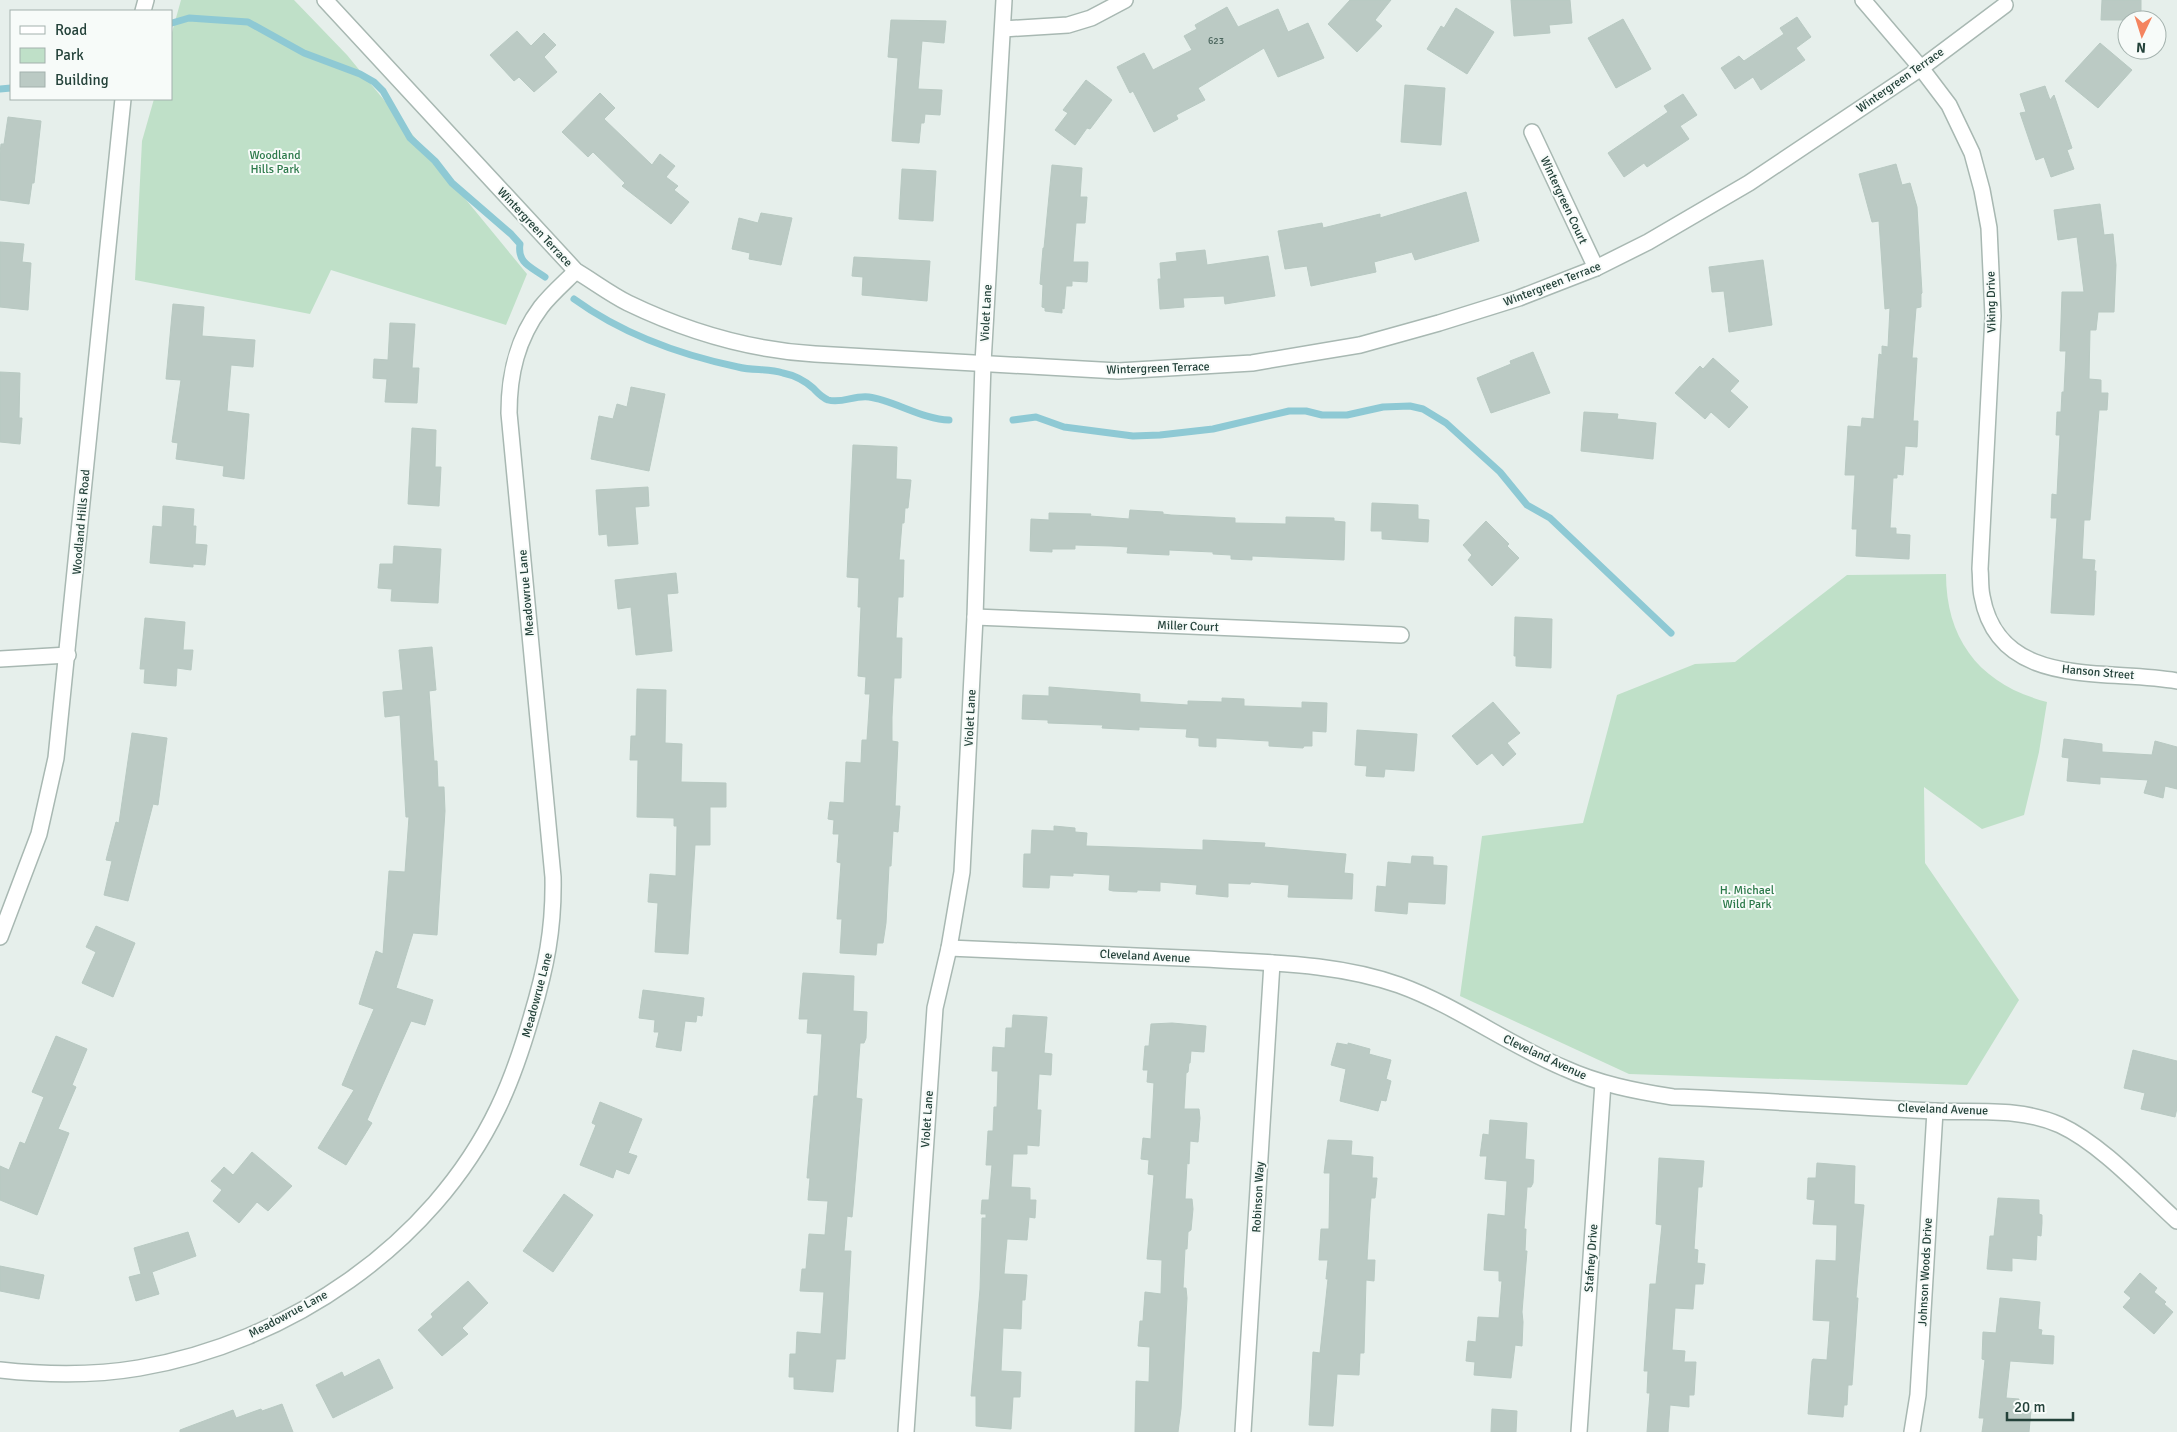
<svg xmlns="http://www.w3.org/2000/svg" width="2177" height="1432" viewBox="0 0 2177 1432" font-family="Signika,sans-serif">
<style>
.green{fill:#bfe0c8}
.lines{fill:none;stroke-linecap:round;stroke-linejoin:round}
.stream{stroke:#8ec9d4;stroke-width:7}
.building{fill:#bbcac4;stroke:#b8c9c2}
.minor-casing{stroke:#a8b8b2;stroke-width:18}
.minor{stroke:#fff;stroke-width:15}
.labels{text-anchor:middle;stroke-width:4;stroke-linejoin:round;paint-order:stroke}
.number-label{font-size:10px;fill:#4a645c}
.street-label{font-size:12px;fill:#24423a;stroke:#f7fbf9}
.park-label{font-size:12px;fill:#2d7a4b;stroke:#f7fbf9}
</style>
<rect width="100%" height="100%" fill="#e6efeb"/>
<g class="green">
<polygon points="181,0 294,0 347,55 527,274 506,325 331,270 310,314 135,280 142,141 154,99 171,99 171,36"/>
<path d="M 1946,574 C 1946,642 1982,685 2047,702 L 2039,752 L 2024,815 L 1982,829 L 1924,787 L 1925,863 L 2019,1000 L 1967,1085 L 1629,1074 L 1460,996 L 1482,836 L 1583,823 L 1617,695 L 1695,664 L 1735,662 L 1847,575 Z"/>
</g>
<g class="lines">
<g class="stream">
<path d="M 172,23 L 189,18 L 248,22 L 304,53 L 360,74 L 374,82 L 383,91 L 410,138 L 435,161 L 452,183 L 511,234 L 520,244 C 517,263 531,267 545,277"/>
<polyline points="0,89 11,88"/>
<path d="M 574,299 C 621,333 681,355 738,367 C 753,371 768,368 783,373 C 793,375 805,381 813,388 C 818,393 821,397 828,400 C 842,404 854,395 869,397 C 893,400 924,420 949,420"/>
<polyline points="1013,420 1036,417 1064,427 1133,436 1160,435 1213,429 1289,411 1306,411 1322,415 1347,415 1383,407 1410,406 1423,409 1446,423 1500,472 1527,505 1550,518 1671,633"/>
</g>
</g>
<g class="building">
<polygon points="1350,0 1391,0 1375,20 1382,26 1357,52 1328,24"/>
<polygon points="1511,0 1570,0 1572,23 1549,25 1550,33 1514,36"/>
<polygon points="2102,0 2141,0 2141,20 2101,20"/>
<polygon points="1227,7 1238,27 1278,9 1288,32 1308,23 1324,58 1278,77 1264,48 1198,88 1205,100 1176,115 1178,119 1154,132 1133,91 1130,93 1117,67 1144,53 1153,70 1192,50 1184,36 1197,29 1195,25"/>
<polygon points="1456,8 1494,32 1467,74 1427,49 1441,26 1444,28"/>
<polygon points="1797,17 1811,37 1796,48 1805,60 1761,90 1753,77 1735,89 1721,68 1739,56 1744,61 1784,34 1780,28"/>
<polygon points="1623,19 1651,69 1616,88 1588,38"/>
<polygon points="891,20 946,21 944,43 922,41 918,89 942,90 940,115 925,114 924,123 921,123 919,143 892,141 898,58 888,57"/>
<polygon points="517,31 531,46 544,33 556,45 544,57 557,72 534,92 519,77 514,81 490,55"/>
<polygon points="2100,43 2132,70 2098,108 2065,81"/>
<polygon points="1086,80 1112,100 1090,129 1087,128 1075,145 1055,130 1068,113 1063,110"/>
<polygon points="1405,85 1445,88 1441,145 1401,142"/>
<polygon points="2045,86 2050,100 2054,95 2072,148 2067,150 2074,169 2051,177 2044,157 2036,160 2020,113 2026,112 2020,94"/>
<polygon points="600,93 615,108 604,119 652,165 660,154 675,166 666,177 678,186 674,190 689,202 671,224 622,186 625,183 593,152 588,157 562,132"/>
<polygon points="1683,94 1697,115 1680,126 1689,139 1647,167 1644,163 1624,177 1608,153 1668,112 1664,106"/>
<polygon points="8,117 41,121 34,183 32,183 29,204 0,200 0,153 1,144 4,144"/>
<polygon points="1896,164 1902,185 1910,183 1917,207 1922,293 1921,294 1921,307 1916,308 1912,358 1917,358 1913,421 1918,421 1917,447 1905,446 1903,475 1897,474 1897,478 1893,478 1890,528 1896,528 1896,534 1910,535 1909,559 1856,556 1857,529 1852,529 1855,475 1845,475 1848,426 1861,427 1862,418 1874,419 1879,354 1882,355 1882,346 1888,347 1890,308 1885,309 1879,221 1872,222 1859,174"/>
<polygon points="1052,165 1082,168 1080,197 1087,197 1085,223 1076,223 1073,262 1088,262 1087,282 1072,281 1072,286 1066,286 1064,309 1062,308 1062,313 1045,311 1045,308 1042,307 1043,285 1040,284 1043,248 1044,248"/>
<polygon points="902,169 936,171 933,221 899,219"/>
<polygon points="1466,192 1479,241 1415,260 1412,252 1374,262 1376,272 1311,286 1307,266 1285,269 1278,231 1322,223 1323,228 1380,214 1380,218"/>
<polygon points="2100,204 2104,235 2113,234 2116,265 2114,312 2098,312 2096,330 2090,330 2089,379 2101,380 2101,393 2108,393 2107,410 2099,410 2090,520 2084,520 2082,559 2095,560 2094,571 2096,571 2094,615 2051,613 2057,518 2051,518 2052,494 2057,495 2060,435 2056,435 2057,412 2061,412 2062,392 2064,392 2066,351 2060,351 2062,292 2084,292 2077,237 2058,240 2054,210"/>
<polygon points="761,213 792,218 781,265 749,259 750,253 732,249 739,218 758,223"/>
<polygon points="0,242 24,244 22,262 31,263 28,310 0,307"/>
<polygon points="1205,250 1207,265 1268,256 1275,296 1225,304 1224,296 1183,298 1184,307 1160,309 1158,279 1161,279 1160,263 1177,261 1176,253"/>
<polygon points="854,257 930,261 927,301 862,295 863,277 852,276"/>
<polygon points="1763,260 1772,325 1729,332 1724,291 1712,292 1709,267"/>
<polygon points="173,304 204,307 202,336 255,340 253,367 231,365 227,411 249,414 244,479 223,476 224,466 176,459 178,443 172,442 181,380 166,379"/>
<polygon points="390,323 415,324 412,368 419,368 417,403 385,402 387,379 373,378 374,359 388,360"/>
<polygon points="1533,352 1550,393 1491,413 1477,378 1511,364 1510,361"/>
<polygon points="1713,358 1739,381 1730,391 1748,407 1729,428 1711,412 1705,419 1675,393 1700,366 1703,369"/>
<polygon points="0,372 20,373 19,418 22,418 20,444 0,442"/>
<polygon points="631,387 665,394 649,471 591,459 599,416 613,419 617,404 627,407"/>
<polygon points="1584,412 1618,414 1617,419 1656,423 1653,459 1581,451"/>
<polygon points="412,428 436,430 435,467 441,467 439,506 408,504"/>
<polygon points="853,445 897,447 896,479 911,480 908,508 905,508 904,523 902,523 899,560 904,560 903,597 898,597 896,638 902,638 901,678 894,678 892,717 892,741 898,742 895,806 900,806 898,832 893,831 891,866 889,866 886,923 883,943 877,943 876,955 840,953 842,919 837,919 841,863 837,862 839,834 833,834 834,820 828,819 830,802 844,803 846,762 861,763 862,740 867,740 870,694 865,694 866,677 858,676 861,607 858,607 859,578 847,577"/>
<polygon points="648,487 649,506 635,507 638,544 608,546 607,534 599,535 596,490"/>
<polygon points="1372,503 1418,505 1418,519 1429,520 1428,542 1382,539 1382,531 1371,531"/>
<polygon points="163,506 194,509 193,526 196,526 195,544 207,545 205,565 193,564 193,567 150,563 153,526 162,527"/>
<polygon points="1130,510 1163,512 1163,514 1171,515 1235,518 1235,523 1286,524 1286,517 1334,518 1334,521 1345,522 1344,560 1252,556 1252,560 1231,559 1231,555 1213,554 1213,552 1169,550 1169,555 1127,553 1128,547 1111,546 1075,545 1075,549 1052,549 1052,552 1030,551 1031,519 1049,520 1049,513 1091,514 1090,516 1129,519"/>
<polygon points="1486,521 1509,544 1507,546 1519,558 1492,586 1468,560 1472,555 1463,545"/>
<polygon points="394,546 441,549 438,603 391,601 392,589 378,588 380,564 393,564"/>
<polygon points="676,573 678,593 667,594 672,651 636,655 631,607 618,609 615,580"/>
<polygon points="1515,617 1552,619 1551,668 1516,666 1516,656 1514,656"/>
<polygon points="145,618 185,622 183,650 193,650 191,670 177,668 176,686 144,683 145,669 140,669"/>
<polygon points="432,647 436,690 429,691 434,761 437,761 438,787 444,787 445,811 437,935 413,933 396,988 433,1000 425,1025 411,1021 367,1120 372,1123 346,1165 318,1148 354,1090 342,1085 374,1009 359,1004 376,951 383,954 389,871 405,872 409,817 406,817 400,715 385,717 383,692 403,690 399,650"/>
<polygon points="1049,687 1140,694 1140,702 1188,705 1188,701 1222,702 1222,698 1244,699 1244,706 1302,708 1302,702 1327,703 1326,732 1312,731 1312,746 1304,746 1303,748 1269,746 1269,741 1216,738 1216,747 1199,746 1199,738 1186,737 1187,729 1139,727 1139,730 1102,728 1103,725 1048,723 1048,720 1022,719 1023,695 1049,696"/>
<polygon points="637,689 666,690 665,743 682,744 681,782 726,783 726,807 710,807 710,845 695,845 688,954 655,952 658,903 648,902 650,874 676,876 677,826 674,826 674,818 637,817 638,760 630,760 631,736 636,736"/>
<polygon points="1493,702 1520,733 1507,743 1516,754 1503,766 1492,753 1477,765 1452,736"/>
<polygon points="1357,730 1417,734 1414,771 1385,769 1384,777 1366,776 1367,766 1355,765"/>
<polygon points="132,733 167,738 158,805 153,804 128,901 104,895 112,861 106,860 116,822 119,823"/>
<polygon points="2064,739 2102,744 2102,752 2152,755 2155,741 2177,747 2177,789 2165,786 2163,798 2144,793 2148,780 2100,777 2100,784 2067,781 2069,758 2062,757"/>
<polygon points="1054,826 1075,828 1075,832 1087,833 1086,846 1203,850 1203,840 1265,843 1264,847 1346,854 1344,873 1353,874 1352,899 1288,897 1289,885 1251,882 1250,884 1228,883 1228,897 1196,894 1197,885 1160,882 1160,891 1137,890 1137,892 1113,891 1109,890 1110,875 1073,873 1073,876 1050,875 1049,888 1023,887 1024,854 1031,854 1032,830 1054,831"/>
<polygon points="1412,856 1433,857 1433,865 1447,866 1445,904 1408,902 1407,914 1375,911 1377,886 1386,887 1388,862 1411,864"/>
<polygon points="96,926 135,943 113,997 82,983 96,952 86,947"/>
<polygon points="803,973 854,976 853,1011 867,1012 866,1038 864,1043 860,1043 856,1098 862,1099 853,1207 852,1217 847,1216 844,1251 851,1251 845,1359 836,1359 833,1392 794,1389 794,1377 789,1377 790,1354 796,1354 797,1332 821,1334 824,1292 800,1291 802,1269 806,1269 809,1234 825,1235 828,1201 808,1200 810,1178 807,1178 814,1096 818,1096 822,1034 807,1033 808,1019 799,1019"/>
<polygon points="643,990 704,998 702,1016 697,1015 696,1022 685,1021 681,1051 656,1047 659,1032 654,1032 655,1020 639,1018"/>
<polygon points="1013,1015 1047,1017 1044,1053 1052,1054 1051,1075 1039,1074 1037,1110 1041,1110 1039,1146 1027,1145 1027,1154 1013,1154 1011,1187 1030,1188 1030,1200 1036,1200 1035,1218 1029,1217 1027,1240 1007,1239 1004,1274 1027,1275 1025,1300 1022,1300 1021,1329 1003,1328 1001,1371 1021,1372 1020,1397 1013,1397 1011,1429 976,1426 976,1396 971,1396 980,1289 982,1218 986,1218 986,1214 981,1214 982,1200 989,1200 992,1165 986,1165 988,1131 993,1131 994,1107 997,1107 998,1071 992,1071 993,1047 1005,1048 1006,1028 1012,1028"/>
<polygon points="1172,1023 1206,1026 1204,1052 1191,1051 1190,1063 1189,1063 1188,1072 1186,1073 1184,1109 1199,1109 1200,1118 1198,1142 1190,1141 1189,1164 1187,1163 1185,1199 1192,1199 1193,1209 1191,1230 1188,1232 1187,1249 1185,1249 1183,1288 1186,1288 1187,1298 1181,1409 1178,1432 1135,1432 1136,1381 1149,1382 1150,1347 1138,1346 1140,1321 1143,1321 1145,1292 1161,1294 1162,1260 1147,1259 1154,1175 1148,1174 1149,1160 1141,1159 1143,1138 1151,1139 1154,1083 1147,1082 1148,1070 1143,1070 1145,1046 1149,1046 1151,1024"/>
<polygon points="56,1036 87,1049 72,1085 76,1087 58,1129 69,1133 37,1215 0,1200 0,1166 9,1170 20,1142 25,1144 44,1097 32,1092"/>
<polygon points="1337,1043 1348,1045 1348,1043 1370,1049 1369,1054 1391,1060 1386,1079 1391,1081 1386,1101 1381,1100 1378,1111 1340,1101 1346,1069 1331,1065"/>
<polygon points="2133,1050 2177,1061 2177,1108 2175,1117 2141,1109 2145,1093 2124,1088"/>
<polygon points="600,1102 642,1119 628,1153 637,1156 629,1174 616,1169 613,1178 580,1165 596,1125 592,1123"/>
<polygon points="1490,1120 1527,1123 1525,1159 1534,1160 1533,1183 1531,1187 1527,1187 1524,1229 1526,1229 1525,1251 1527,1251 1522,1312 1523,1322 1522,1346 1515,1345 1511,1378 1474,1375 1475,1362 1466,1361 1468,1341 1476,1342 1478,1317 1499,1318 1502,1281 1499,1281 1499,1271 1484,1270 1488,1214 1505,1216 1507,1181 1485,1179 1487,1156 1480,1156 1483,1134 1489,1135"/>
<polygon points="1328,1140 1352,1141 1351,1155 1373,1157 1372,1178 1377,1178 1375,1198 1371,1198 1370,1210 1367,1260 1375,1260 1374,1281 1366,1280 1364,1353 1360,1353 1359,1375 1337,1374 1333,1426 1309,1425 1313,1352 1320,1353 1328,1279 1326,1279 1328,1260 1319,1260 1321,1229 1329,1229 1330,1173 1324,1173"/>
<polygon points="252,1152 292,1186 268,1211 257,1202 239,1223 213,1201 222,1190 211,1181 224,1167 233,1175"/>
<polygon points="1659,1158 1704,1161 1702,1187 1698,1187 1694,1249 1698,1250 1697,1263 1705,1264 1703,1284 1695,1284 1693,1309 1675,1308 1672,1350 1685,1351 1684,1362 1696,1362 1694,1395 1689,1395 1689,1407 1670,1405 1668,1432 1647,1432 1650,1393 1647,1393 1648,1371 1644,1371 1650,1284 1656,1284 1662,1225 1656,1224"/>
<polygon points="1817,1163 1855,1166 1854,1204 1864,1205 1856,1298 1858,1298 1852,1385 1848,1385 1847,1405 1844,1405 1843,1417 1808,1414 1812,1361 1813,1359 1827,1360 1830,1321 1813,1320 1816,1260 1836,1261 1837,1225 1813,1224 1815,1200 1807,1199 1808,1178 1816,1178"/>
<polygon points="564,1194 593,1215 553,1272 523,1251"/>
<polygon points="1998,1198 2039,1200 2039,1214 2042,1215 2042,1223 2041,1236 2037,1235 2036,1260 2012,1258 2012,1271 1987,1269 1990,1236 1994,1236"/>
<polygon points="188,1232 196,1256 152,1272 159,1294 136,1301 129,1277 141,1274 134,1248"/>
<polygon points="0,1266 44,1275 39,1299 0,1291"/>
<polygon points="2140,1273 2157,1288 2154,1292 2166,1302 2164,1304 2173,1312 2154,1334 2123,1307 2131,1298 2124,1292"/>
<polygon points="468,1281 488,1303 462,1328 468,1334 442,1356 418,1330 433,1317 431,1314"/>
<polygon points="2000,1298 2040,1302 2038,1329 2042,1330 2041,1335 2054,1336 2053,1364 2010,1361 2006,1398 2019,1399 2018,1409 2031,1410 2029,1432 1982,1432 1984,1418 1979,1418 1985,1360 1982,1359 1983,1332 1996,1333"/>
<polygon points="379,1359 393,1388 333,1418 316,1385 342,1372 344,1377"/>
<polygon points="282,1404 293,1432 180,1432 180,1430 233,1410 236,1418 261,1409 262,1411"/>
<polygon points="1492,1409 1517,1411 1516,1432 1491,1432"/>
</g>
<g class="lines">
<defs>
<g id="minor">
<path d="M 325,0 L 576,271 C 593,281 610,294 628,303 C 686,331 750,350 815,354 L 1118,371 L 1252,363 L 1360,345 L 1439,323 L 1519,298 L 1596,268 L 1648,242 L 1749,183 L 1921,68 L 2005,5"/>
<path d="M 1863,0 L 1921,68 L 1949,105 L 1972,153 L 1982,190 L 1989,228 L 1993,316 L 1980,569 C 1981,578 1980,587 1982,596 C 1999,691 2107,668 2177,681"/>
<polyline points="143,11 146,0"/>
<polyline points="1003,29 1068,25 1091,18 1125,0"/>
<polyline points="1532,132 1596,268"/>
<polyline points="975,617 1401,635"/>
<polyline points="0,659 68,655"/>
<polyline points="0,937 39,834 56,758 123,99"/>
<path d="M 949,948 C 1035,951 1120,955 1205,959 C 1270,963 1337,963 1399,985 C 1457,1006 1507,1044 1564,1068 C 1599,1084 1635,1091 1673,1097 C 1760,1100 1847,1107 1934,1111 C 1977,1113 2019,1107 2060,1125 C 2101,1144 2144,1191 2177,1221"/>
<path d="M 0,1370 C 46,1375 92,1376 139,1368 C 287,1343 432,1246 498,1108 C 512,1079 522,1049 531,1018 C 546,968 554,929 553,877 L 509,413 C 509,374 517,339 541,307 C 551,294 564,283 576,271"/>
<polyline points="906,1432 935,1008 949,948 962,872 975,617 983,363 1004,0"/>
<polyline points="1243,1432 1272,963"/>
<polyline points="1579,1432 1603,1083"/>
<polyline points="1912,1432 1918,1395 1935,1111"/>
</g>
</defs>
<use href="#minor" class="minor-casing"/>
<use href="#minor" class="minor"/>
</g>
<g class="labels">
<g class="number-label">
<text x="1216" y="44">623</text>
</g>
<g class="street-label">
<text transform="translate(1900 80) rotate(-35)" y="4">Wintergreen Terrace</text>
<text transform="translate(1564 200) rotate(65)" y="4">Wintergreen Court</text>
<text transform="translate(535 227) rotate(47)" y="4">Wintergreen Terrace</text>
<text transform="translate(1552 284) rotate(-21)" y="4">Wintergreen Terrace</text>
<text transform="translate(1991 302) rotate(-91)" y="4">Viking Drive</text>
<text transform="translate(986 313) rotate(-87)" y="4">Violet Lane</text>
<text transform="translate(1158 368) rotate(-2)" y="4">Wintergreen Terrace</text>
<text transform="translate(81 522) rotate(-85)" y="4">Woodland Hills Road</text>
<text transform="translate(526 593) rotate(-95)" y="4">Meadowrue Lane</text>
<text transform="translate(1188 626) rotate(2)" y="4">Miller Court</text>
<text transform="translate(2098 672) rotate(5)" y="4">Hanson Street</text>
<text transform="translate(970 718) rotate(-87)" y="4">Violet Lane</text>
<text transform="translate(1145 956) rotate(3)" y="4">Cleveland Avenue</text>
<text transform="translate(537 995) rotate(-75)" y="4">Meadowrue Lane</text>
<text transform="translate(1545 1057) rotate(25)" y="4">Cleveland Avenue</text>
<text transform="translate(1943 1109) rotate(2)" y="4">Cleveland Avenue</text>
<text transform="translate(927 1119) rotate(-86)" y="4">Violet Lane</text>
<text transform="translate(1258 1197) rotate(-87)" y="4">Robinson Way</text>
<text transform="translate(1591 1258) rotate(-86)" y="4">Stafney Drive</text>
<text transform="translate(1925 1272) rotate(-87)" y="4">Johnson Woods Drive</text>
<text transform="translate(288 1314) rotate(-28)" y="4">Meadowrue Lane</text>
</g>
<g class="park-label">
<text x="275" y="159">Woodland<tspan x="275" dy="14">Hills Park</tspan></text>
<text x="1747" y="894">H. Michael<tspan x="1747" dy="14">Wild Park</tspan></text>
</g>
</g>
<rect x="10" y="10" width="162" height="90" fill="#f7fbf9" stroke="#a3b1ad"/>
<rect x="20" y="26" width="25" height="8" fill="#ffffff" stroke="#a3b1ad"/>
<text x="55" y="35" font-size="15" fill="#24423a">Road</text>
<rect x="20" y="48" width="25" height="15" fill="#bfe0c8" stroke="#a3b1ad"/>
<text x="55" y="60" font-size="15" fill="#24423a">Park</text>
<rect x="20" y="72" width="25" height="15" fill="#bbcac4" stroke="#a3b1ad"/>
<text x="55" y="85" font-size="15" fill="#24423a">Building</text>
<g transform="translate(2142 35) rotate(184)"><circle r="24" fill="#f7fbf9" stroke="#a3b1ad"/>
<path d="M0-4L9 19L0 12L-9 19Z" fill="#f4845f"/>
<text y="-8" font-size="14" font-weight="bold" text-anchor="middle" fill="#24423a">N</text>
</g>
<path d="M2007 1412v8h66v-8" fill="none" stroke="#24423a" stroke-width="2.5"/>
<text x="2014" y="1412" font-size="15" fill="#24423a" stroke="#f7fbf9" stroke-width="4" paint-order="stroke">20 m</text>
</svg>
